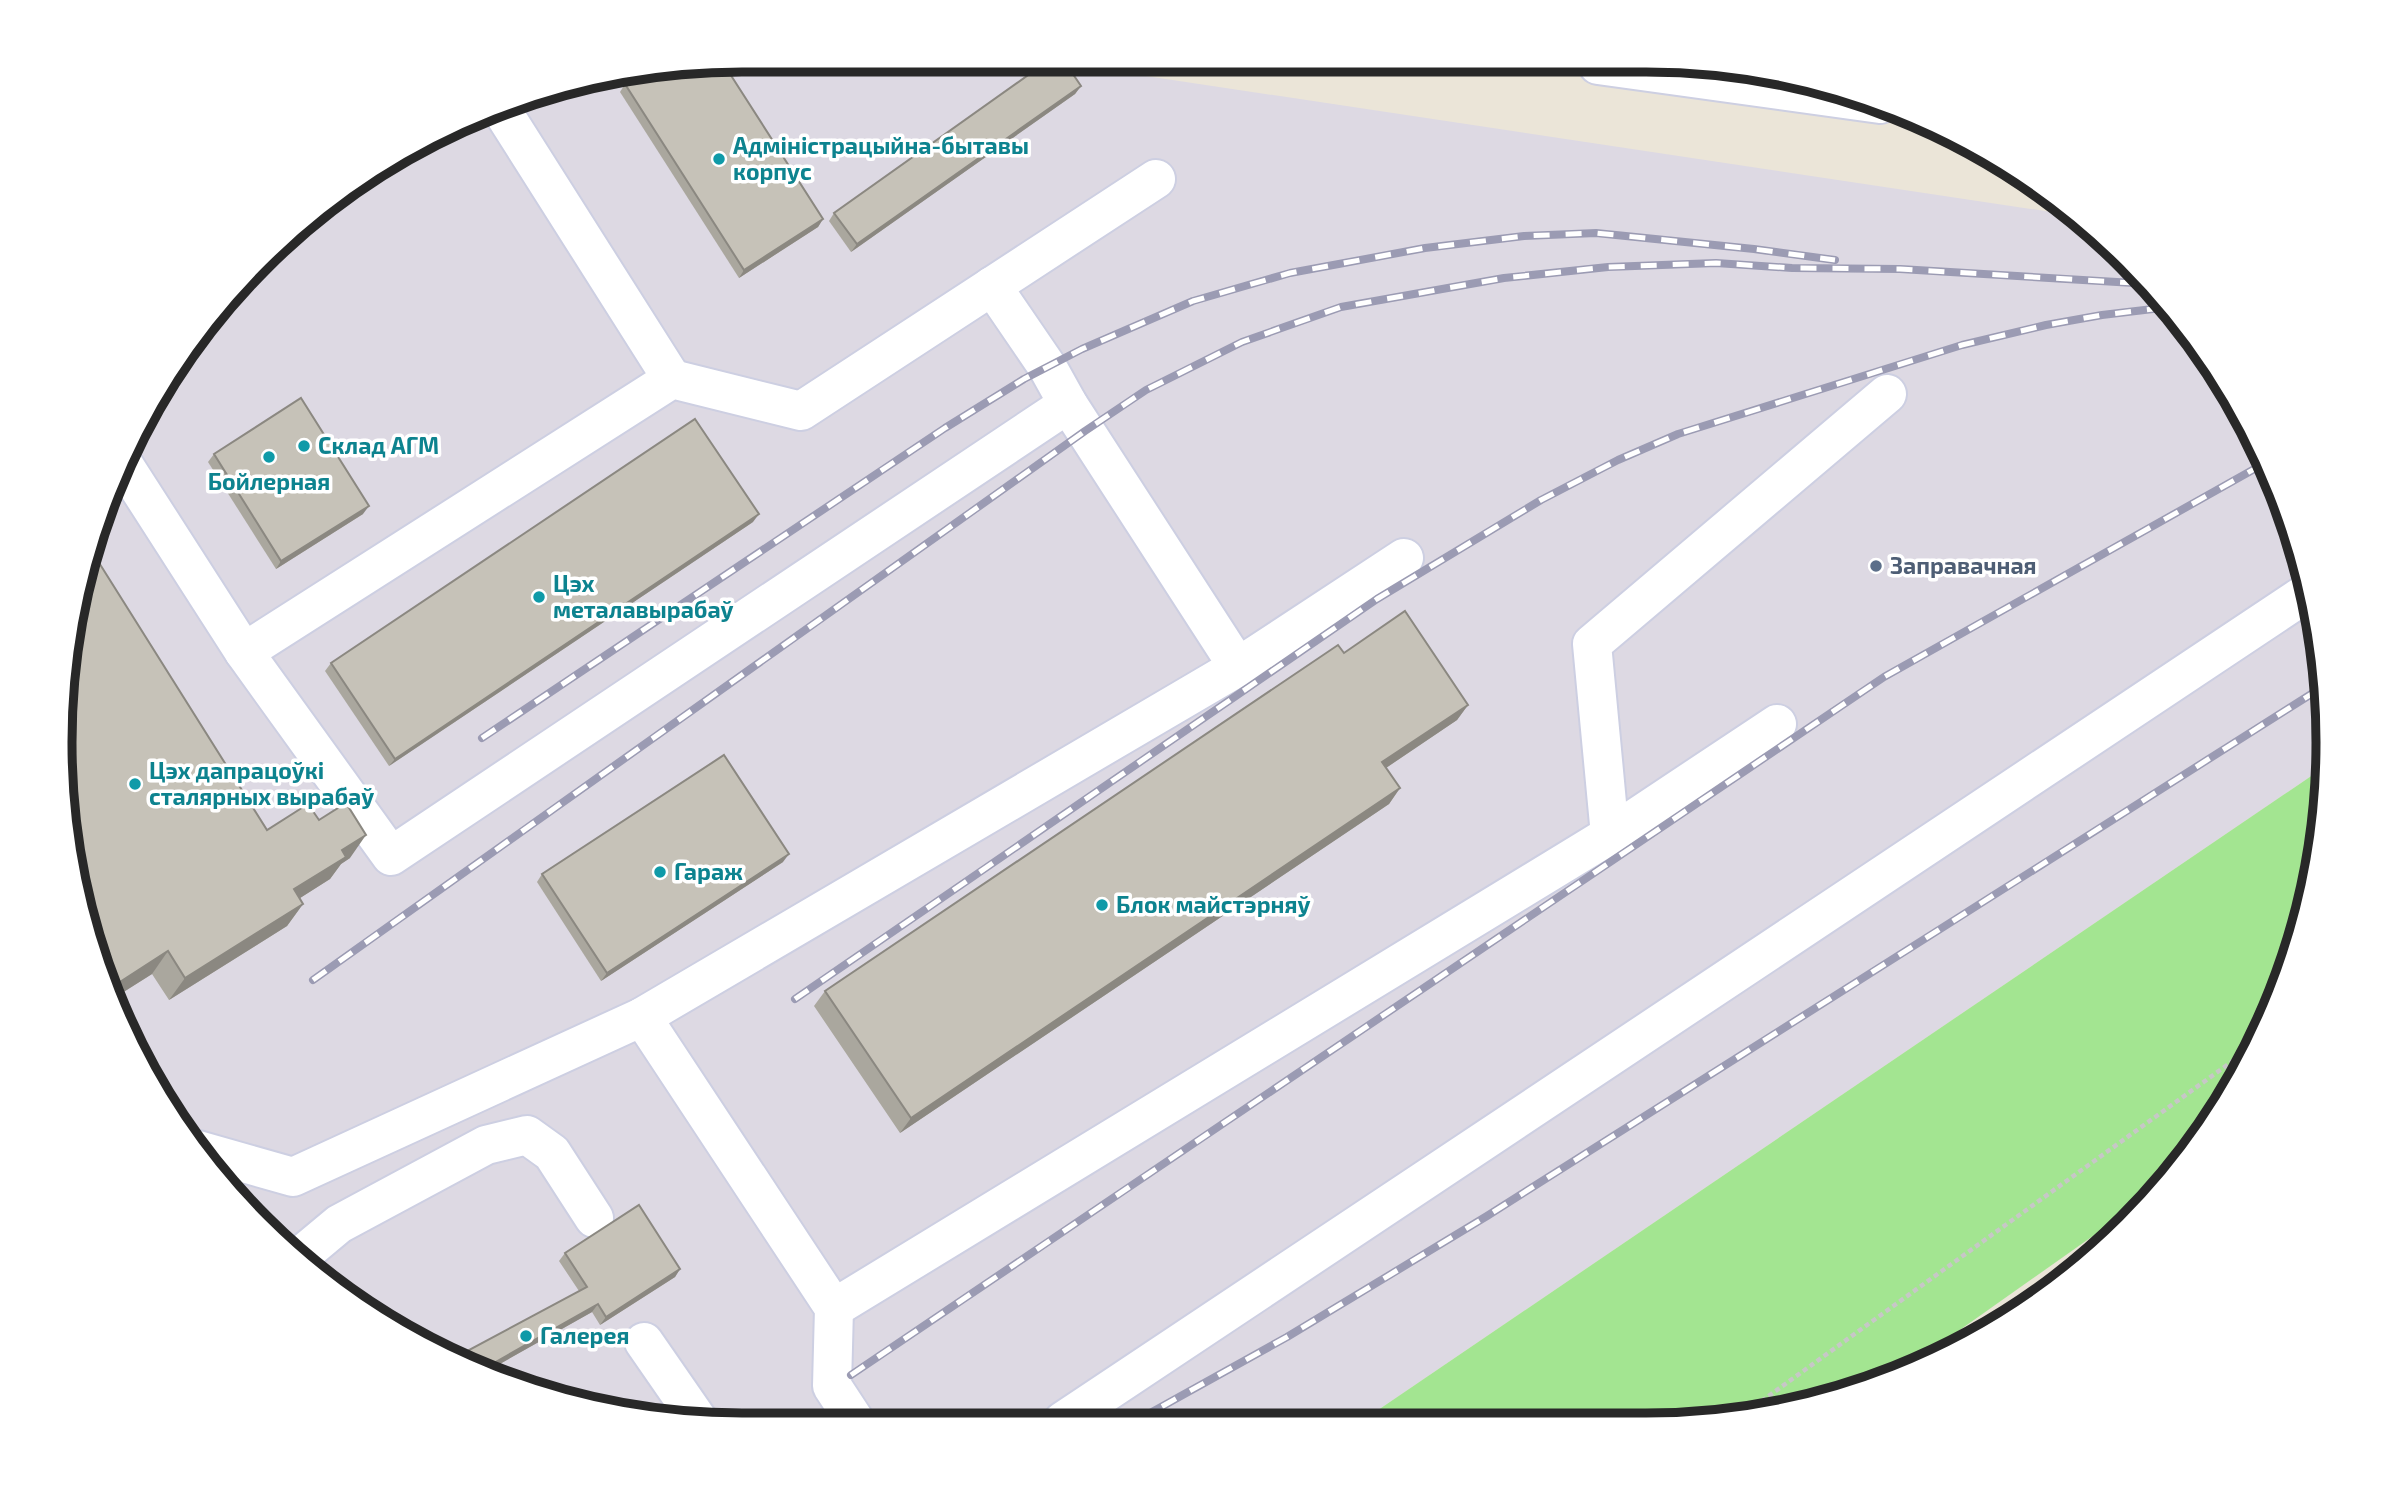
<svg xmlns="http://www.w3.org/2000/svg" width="2388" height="1485" viewBox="0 0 2388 1485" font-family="'Exo 2',sans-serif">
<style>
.industrial{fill:#ddd9e3}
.green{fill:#a3e591}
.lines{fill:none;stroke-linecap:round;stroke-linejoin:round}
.minor-casing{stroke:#cdcfe2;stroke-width:42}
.path{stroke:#c7c7c7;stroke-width:4.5;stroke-dasharray:5 3.5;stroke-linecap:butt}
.minor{stroke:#fff;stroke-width:38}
.rail-casing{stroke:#9b9bb3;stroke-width:8}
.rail{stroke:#fff;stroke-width:5;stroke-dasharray:16;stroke-linecap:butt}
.wall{fill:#aaa79e}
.shaded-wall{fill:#8b8881}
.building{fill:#c6c2b8;stroke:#8b8881;stroke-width:2}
.culture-dot{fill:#0f9aa8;stroke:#fff;stroke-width:2.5}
.service-dot{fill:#5c6f8a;stroke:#fff;stroke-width:2.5}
.labels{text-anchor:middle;stroke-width:7;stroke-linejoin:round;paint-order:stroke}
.culture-label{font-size:23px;font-weight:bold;fill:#0d838f;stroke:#fff;text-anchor:start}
.service-label{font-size:23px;font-weight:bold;fill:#4e5e75;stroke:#fff;text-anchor:start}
.rim{fill:none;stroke:#282828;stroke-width:9}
</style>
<rect width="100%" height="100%" fill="#ebe5d8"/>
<polygon class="industrial" points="743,60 1053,62 2078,216 2159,292 2237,401 2292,523 2323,653 2326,766 1359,1423 654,1420 482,1374 327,1285 259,1225 175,1122 96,962 60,742 96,523 175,363 259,260 327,200 440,130 523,96 637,77 640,79 646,75"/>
<polygon class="green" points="2326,766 2327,787 2305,919 2258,1044 2188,1158 2158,1190 1906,1368 1823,1402 1691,1424 1359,1423"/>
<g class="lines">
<defs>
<g id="minor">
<polyline points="1598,65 1880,104"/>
<polyline points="499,106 672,379"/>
<polyline points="992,286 1048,368 1068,404 1238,667"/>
<polyline points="124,465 244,652 391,856 1068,404"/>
<polyline points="244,652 672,379 801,411 1156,179"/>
<polyline points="1610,835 1592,644 1887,394"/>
<polyline points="642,1017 1238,667 1404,558"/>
<polyline points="198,1150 293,1177 642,1017 834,1308 832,1386 855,1421"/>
<polyline points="297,1259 339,1224 486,1145 527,1135 552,1153 594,1218"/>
<polyline points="834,1308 1610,835 1777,724"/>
<polyline points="644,1342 698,1420"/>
<polyline points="1063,1421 2308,592"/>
</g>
</defs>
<use href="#minor" class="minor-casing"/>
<g class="path">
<polyline points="1166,70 1168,62"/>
<polyline points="1741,1416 2259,1042"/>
</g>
<use href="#minor" class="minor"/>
<defs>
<g id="rail">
<polyline points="482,738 945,428 1024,379 1082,349 1193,301 1290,273 1425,248 1524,236 1596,233 1754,249 1835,260"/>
<polyline points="313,980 1085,431 1146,390 1242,342 1341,307 1504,278 1608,267 1716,263 1792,268 1900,269 2151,284"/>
<polyline points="795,999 1377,599 1541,500 1618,460 1678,434 1962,345 2046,325 2102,315 2170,307"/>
<polyline points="1971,1341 2108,1243"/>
<polyline points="851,1375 1884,677 2265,463"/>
<polyline points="1134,1422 1287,1337 1487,1216 2324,686"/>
</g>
</defs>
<use href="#rail" class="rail-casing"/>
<use href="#rail" class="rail"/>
</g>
<g class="wall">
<polygon points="625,84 823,219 818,227 739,278 620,92"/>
<polygon points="1081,86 1075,94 851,252 829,221 834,213"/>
<polygon points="214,454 363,514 276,569 208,462"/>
<polygon points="753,522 389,766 325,671 331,663"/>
<polygon points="1344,653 1468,705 1457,720 1386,768 1400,788 1389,804 900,1133 814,1006 825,991"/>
<polygon points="319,820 350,858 341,864 330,879 300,898 303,904 287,926 169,1000 152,974 114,998 267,830"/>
<polygon points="783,862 601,981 537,882 542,874"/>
<polygon points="565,1253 680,1269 675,1277 600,1325 592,1312 482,1374 454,1358 579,1291 559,1261"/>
</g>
<g class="shaded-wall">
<polygon points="1081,86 1075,94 851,252 857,244"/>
<polygon points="823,219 818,227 739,278 744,270"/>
<polygon points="369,506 363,514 276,569 281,561"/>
<polygon points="759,514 753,522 389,766 395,759"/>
<polygon points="1468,705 1457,720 1371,778 1382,762"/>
<polygon points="1400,788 1389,804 900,1133 911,1118"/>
<polygon points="366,835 350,858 341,864 330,879 278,912 294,889 342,850"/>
<polygon points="789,854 783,862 601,981 607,973"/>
<polygon points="303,904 287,926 169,1000 185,978"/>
<polygon points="168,951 152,974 114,998 109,989"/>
<polygon points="680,1269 675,1277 600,1325 606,1317"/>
<polygon points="598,1304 592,1312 482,1374 478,1372"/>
</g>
<g class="building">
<polygon points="1048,61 1064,61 1081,86 857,244 834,213"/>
<polygon points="723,63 823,219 744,270 625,84 636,77"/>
<polygon points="301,398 369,506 281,561 214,454"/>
<polygon points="695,419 759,514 395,759 331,663"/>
<polygon points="91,550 267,830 308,804 319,820 346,803 366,835 342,850 346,857 294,889 303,904 185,978 168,951 109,989 96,962 65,832 60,742"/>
<polygon points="1405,611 1468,705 1382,762 1400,788 911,1118 825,991 1338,645 1344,653"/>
<polygon points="724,755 789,854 607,973 542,874"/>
<polygon points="639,1205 680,1269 606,1317 598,1304 478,1372 454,1358 587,1287 565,1253"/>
</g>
<g class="culture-dot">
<circle cx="719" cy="159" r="7"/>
<circle cx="304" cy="446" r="7"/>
<circle cx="269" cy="457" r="7"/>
<circle cx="539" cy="597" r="7"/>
<circle cx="135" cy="784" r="7"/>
<circle cx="660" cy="872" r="7"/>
<circle cx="1102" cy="905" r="7"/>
<circle cx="526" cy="1336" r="7"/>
</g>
<circle class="service-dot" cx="1876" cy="566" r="7"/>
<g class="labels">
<g class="culture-label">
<text x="733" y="154">Адміністрацыйна-бытавы<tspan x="733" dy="26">корпус</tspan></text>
<text x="318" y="454">Склад АГМ</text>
<text x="269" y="490" text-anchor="middle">Бойлерная</text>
<text x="553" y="592">Цэх<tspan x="553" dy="26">металавырабаў</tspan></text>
<text x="149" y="779">Цэх дапрацоўкі<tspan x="149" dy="26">сталярных вырабаў</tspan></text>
<text x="674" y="880">Гараж</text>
<text x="1116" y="913">Блок майстэрняў</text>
<text x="540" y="1344">Галерея</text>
</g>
<g class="service-label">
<text x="1890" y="574">Заправачная</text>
</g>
</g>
<path d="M0 0H2388V1485H0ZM742 72H1646A670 670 0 0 1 2316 742V743A670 670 0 0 1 1646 1413H742A670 670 0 0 1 72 743V742A670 670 0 0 1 742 72Z" fill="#fff" fill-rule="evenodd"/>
<path class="rim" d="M742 72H1646A670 670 0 0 1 2316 742V743A670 670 0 0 1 1646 1413H742A670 670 0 0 1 72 743V742A670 670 0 0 1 742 72Z"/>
</svg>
